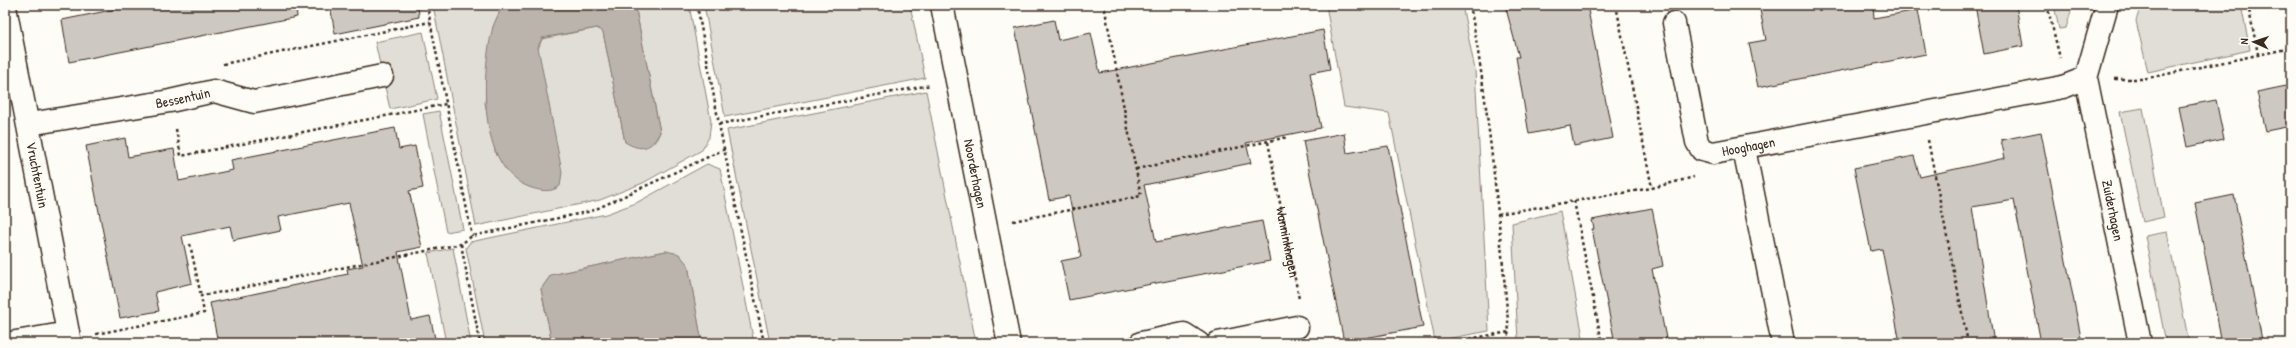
<svg xmlns="http://www.w3.org/2000/svg" width="2296" height="348" viewBox="0 0 2296 348" font-family="'Patrick Hand',sans-serif">
<style>
.green{fill:#e1ded7;stroke:#8e847a}
.water{fill:#bbb4ad;stroke:#887d74}
.building{fill:#cdc8c2;stroke:#3b2a1e}
.lines{fill:none;stroke-linecap:round;stroke-linejoin:round}
.minor-casing{stroke:#3b2a1e;stroke-width:25}
.path{stroke:#3b2a1e;stroke-width:2.5;stroke-dasharray:3 3;stroke-linecap:butt}
.minor{stroke:#fdfcf7;stroke-width:22}
.labels{text-anchor:middle;stroke-width:3;stroke-linejoin:round;paint-order:stroke}
.street-label{font-size:14px;fill:#3b2a1e;stroke:#fdfcf7}
</style>
<rect width="100%" height="100%" fill="#fdfcf7"/>
<filter id="ink" filterUnits="userSpaceOnUse"><feTurbulence type="fractalNoise" baseFrequency=".025" numOctaves="2"/><feDisplacementMap in="SourceGraphic" scale="8" xChannelSelector="R" yChannelSelector="G"/><feConvolveMatrix kernelMatrix="1 2 1 2 8 2 1 2 1" color-interpolation-filters="sRGB"/></filter>
<g filter="url(#ink)">
<g class="green">
<polygon points="433,5 503,5 493,27 485,103 496,156 542,39 597,28 603,32 625,142 656,141 660,132 635,5 689,5 711,121 709,137 702,150 643,183 600,200 476,226"/>
<polygon points="704,5 910,5 925,78 725,117"/>
<polygon points="1326,5 1462,5 1475,70 1489,331 1435,341 1389,113 1344,107"/>
<polygon points="2054,5 2073,5 2066,28 2059,29"/>
<polygon points="2141,5 2241,5 2250,50 2148,72 2136,21"/>
<polygon points="423,32 437,99 390,109 375,42"/>
<polygon points="926,91 976,343 770,343 727,130"/>
<polygon points="2143,108 2164,217 2143,222 2120,112"/>
<polygon points="439,111 463,229 446,232 423,114"/>
<polygon points="707,164 720,169 754,343 702,343 688,265 666,251 551,275 541,289 552,343 485,343 466,248 470,242 606,214 636,203"/>
<polygon points="1560,211 1584,343 1508,343 1518,341 1512,223"/>
<polygon points="2167,232 2189,343 2166,343 2145,236"/>
<polygon points="453,248 471,343 446,343 428,253"/>
</g>
<g class="water">
<path d="M 503,5 L 635,5 L 660,132 C 652,149 641,152 625,142 L 603,32 L 597,28 L 542,38 L 538,47 L 562,172 L 560,186 C 551,193 540,191 529,187 C 477,168 481,71 493,27 C 495,20 500,12 503,5 Z"/>
<polygon points="666,251 679,254 688,265 702,343 552,343 541,289 551,275"/>
</g>
<g class="building">
<polygon points="136,5 296,5 297,17 69,62 62,20"/>
<polygon points="330,5 418,5 419,17 335,34"/>
<polygon points="1505,5 1587,5 1613,138 1574,146 1570,126 1529,134 1516,57 1519,57"/>
<polygon points="1759,5 1873,5 1874,18 1918,10 1926,54 1758,87 1749,43 1766,40"/>
<polygon points="1975,5 2016,5 2023,46 1984,54"/>
<polygon points="1054,20 1058,40 1091,33 1100,73 1323,30 1330,69 1310,73 1321,128 1246,143 1251,163 1144,185 1156,242 1262,221 1270,261 1069,300 1061,261 1081,257 1069,196 1049,200 1015,28"/>
<polygon points="2291,85 2291,126 2266,131 2257,92"/>
<polygon points="2216,100 2224,139 2187,147 2179,107"/>
<polygon points="395,128 399,149 415,146 423,188 409,191 422,247 398,252 411,320 430,316 436,343 218,343 210,303 348,274 347,269 363,266 349,203 278,217 281,230 233,240 230,226 182,236 192,283 155,292 159,311 120,318 86,146 125,138 128,157 174,149 179,181 233,170 231,160"/>
<polygon points="2041,132 2082,343 2041,343 2014,200 1972,207 1994,343 1900,343 1882,249 1871,251 1854,168 1914,156 1920,177 2005,158 2001,140"/>
<polygon points="1344,133 1347,153 1388,146 1423,327 1344,342 1303,141"/>
<polygon points="2234,195 2262,340 2245,343 2222,343 2195,203"/>
<polygon points="1652,208 1663,266 1652,269 1667,343 1615,343 1592,229 1594,229 1592,220"/>
</g>
<g class="lines">
<defs>
<g id="minor">
<path id="s2" d="M 942,5 L 1009,343"/>
<path id="s3" d="M 2107,5 L 2086,78 L 2140,343"/>
<path id="s4" d="M 5,7 L 70,343"/>
<path id="s5" d="M 1674,23 L 1697,142 L 1702,150 L 1713,153 L 2063,87 L 2086,78"/>
<path id="s6" d="M 29,124 L 170,101 L 214,91 L 254,102 L 382,76"/>
<polyline points="1744,149 1783,343"/>
<polyline points="10,343 68,333"/>
<polyline points="1141,343 1184,334 1198,343"/>
<polyline points="1218,343 1297,327"/>
</g>
</defs>
<use href="#minor" class="minor-casing"/>
<g class="path">
<polyline points="427,5 472,236"/>
<polyline points="697,5 719,124 764,343"/>
<path d="M 1470,5 C 1490,113 1499,222 1509,332 L 1505,343"/>
<polyline points="1616,5 1652,188"/>
<polyline points="2047,5 2060,58"/>
<polyline points="2248,5 2258,54"/>
<polyline points="223,64 430,22"/>
<polyline points="2115,79 2143,79 2291,48"/>
<polyline points="719,124 931,85"/>
<polyline points="176,129 181,156 446,104"/>
<polyline points="1928,140 1968,343"/>
<path id="s1" d="M 1268,142 L 1299,299"/>
<polyline points="1136,169 1288,137"/>
<polyline points="1574,201 1602,343"/>
<polyline points="1498,214 1652,188 1694,177"/>
<polyline points="1013,221 1141,196 1104,5"/>
<polyline points="190,244 201,296"/>
<polyline points="461,244 480,343"/>
<polyline points="96,334 204,313 201,296 461,244 472,236 592,211 725,149"/>
<polyline points="1446,343 1509,332"/>
</g>
<use href="#minor" class="minor"/>
</g>
</g>
<g class="labels">
<g class="street-label">
<text dy="5" stroke="none"><textPath href="#s6" startOffset="156">Bessentuin</textPath></text>
<text dy="5" stroke="none"><textPath href="#s5" startOffset="178">Hooghagen</textPath></text>
<text dy="5" stroke="none"><textPath href="#s2" startOffset="172">Noorderhagen</textPath></text>
<text dy="5" stroke="none"><textPath href="#s4" startOffset="171">Vruchtentuin</textPath></text>
<text dy="5" stroke="none"><textPath href="#s3" startOffset="211">Zuiderhagen</textPath></text>
<text dy="5" stroke="none"><textPath href="#s1" startOffset="102">Wanninkhagen</textPath></text>
</g>
</g>
<rect width="2296" height="348" fill="none" stroke="#fdfcf7" stroke-width="20"/>
<rect x="10" y="10" width="2276" height="328" fill="none" stroke="#3b2a1e" stroke-width="1.5" filter="url(#ink)"/>
<g transform="translate(2254 42) rotate(273)" stroke="#fdfcf7" stroke-width="3" paint-order="stroke">
<path d="M0-3L7 15L0 10L-7 15Z" fill="#3b2a1e"/>
<text y="-6" font-size="11" font-weight="bold" text-anchor="middle" fill="#3b2a1e">N</text>
</g>
</svg>
